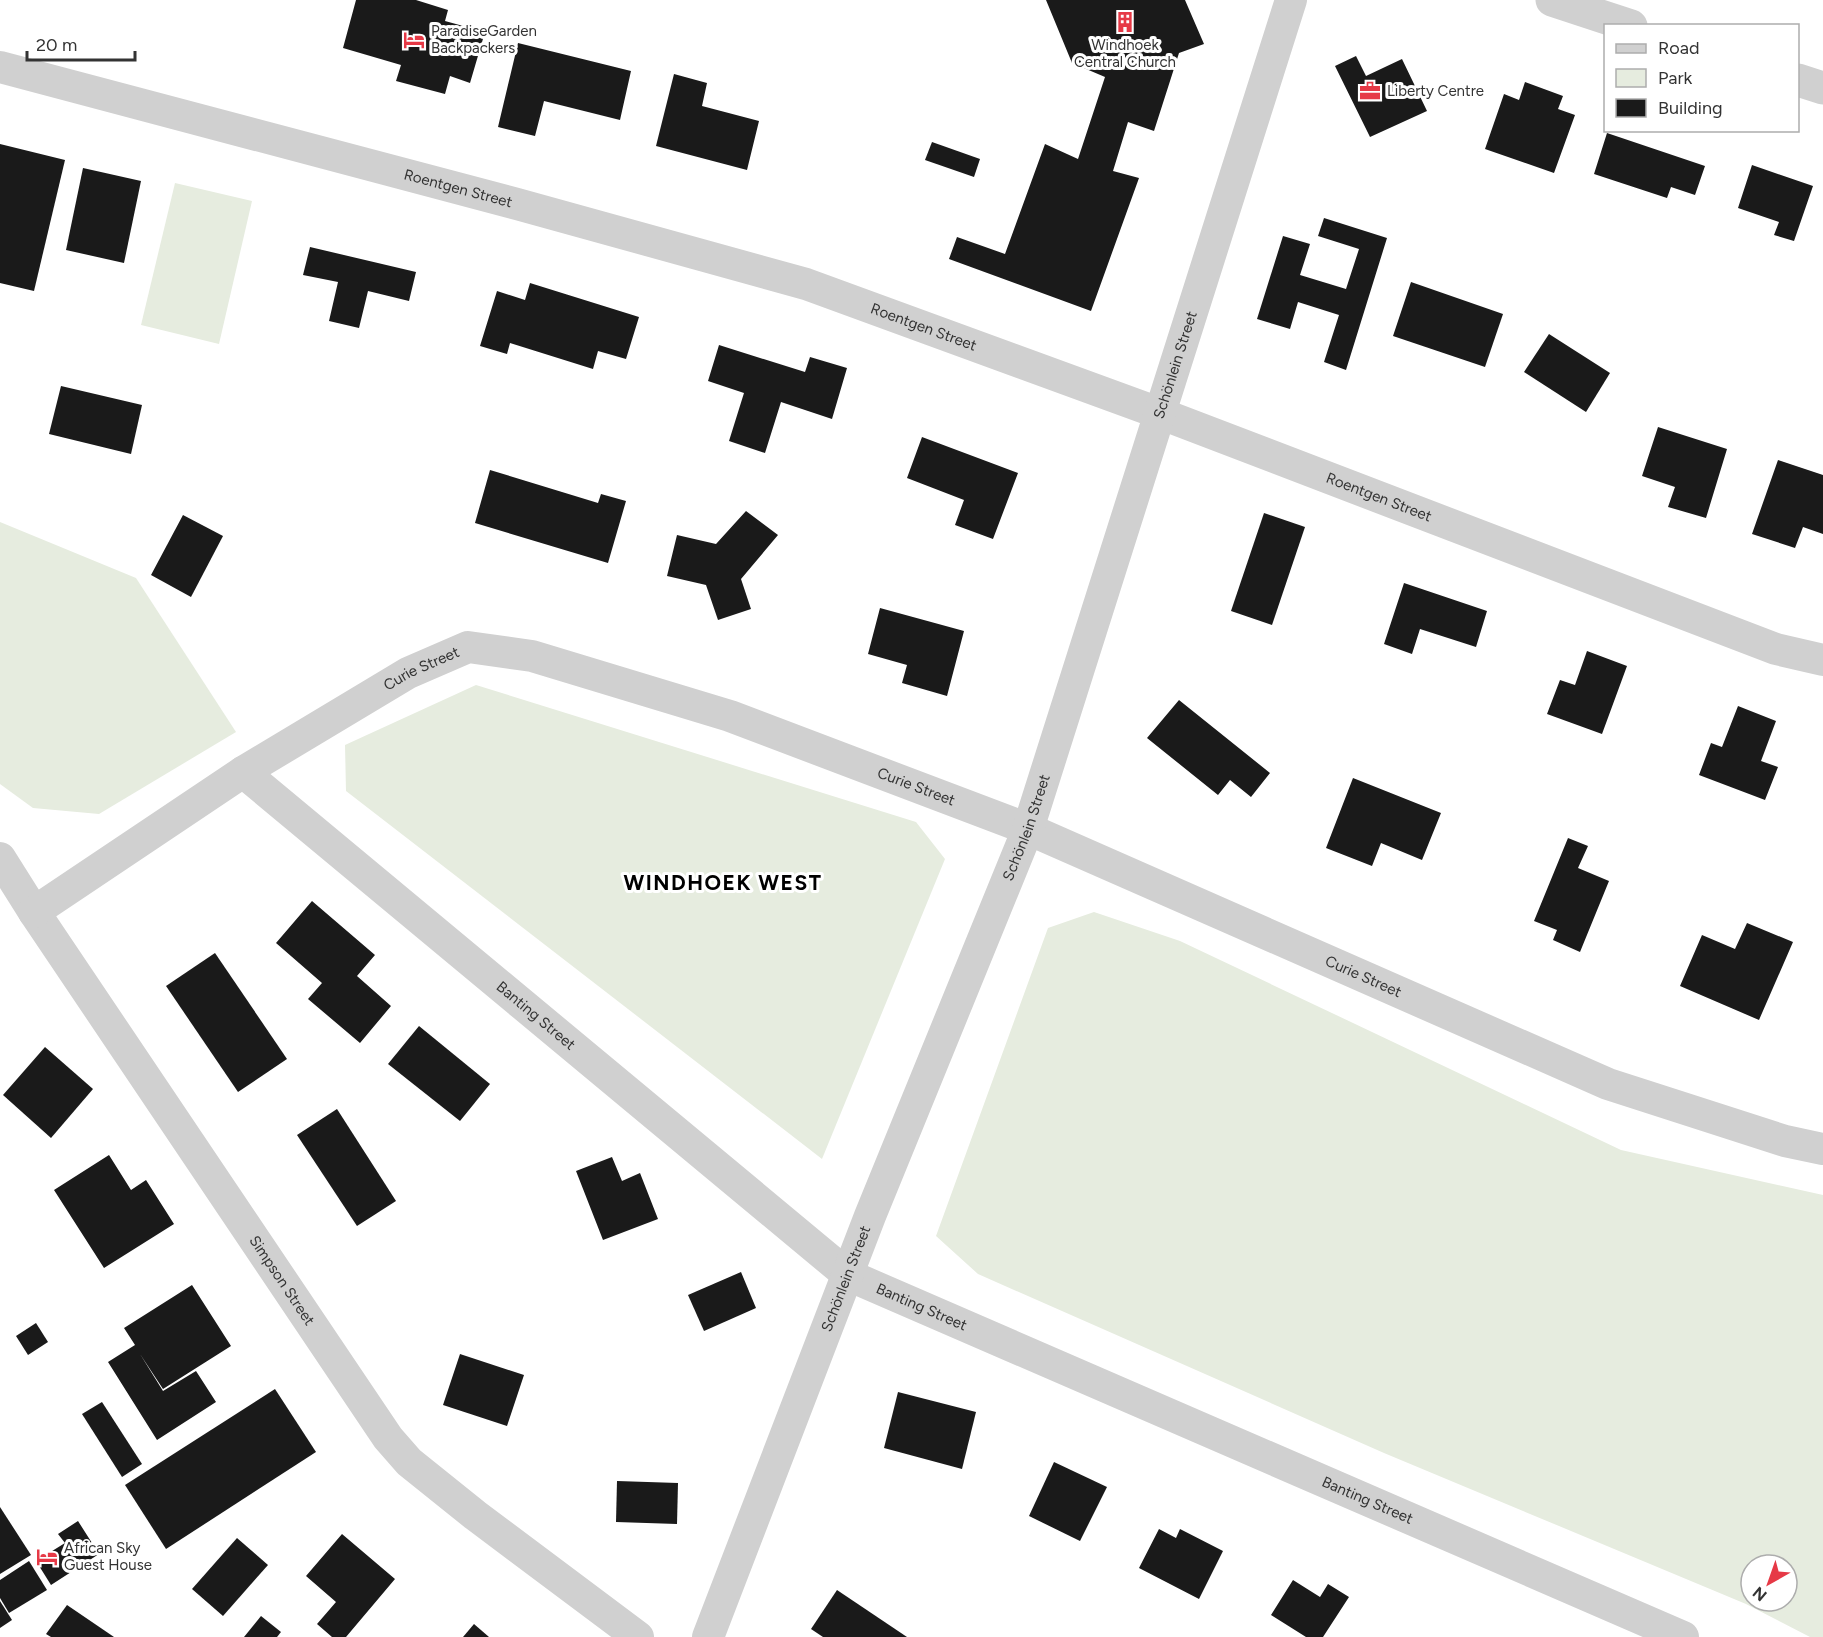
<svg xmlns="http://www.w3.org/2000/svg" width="1823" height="1637" viewBox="0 0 1823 1637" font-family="Figtree,sans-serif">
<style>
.green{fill:#e6ecdf;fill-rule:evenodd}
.building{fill:#1a1a1a}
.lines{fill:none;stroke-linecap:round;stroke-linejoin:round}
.minor{stroke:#d0d0d0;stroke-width:32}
.tertiary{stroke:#d0d0d0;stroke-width:33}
.labels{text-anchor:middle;stroke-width:6;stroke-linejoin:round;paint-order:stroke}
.poi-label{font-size:15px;fill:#333;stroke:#fff;text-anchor:start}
.street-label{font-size:15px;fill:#333;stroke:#fff}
.district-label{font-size:21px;font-weight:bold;letter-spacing:1.5px;fill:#000;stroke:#fff}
</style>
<rect width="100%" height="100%" fill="#fff"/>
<g class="green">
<polygon points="175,183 252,201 219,344 141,325"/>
<polygon points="0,522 136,578 236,732 99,814 33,808 0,784"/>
<polygon points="476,685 916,822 945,859 822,1159 346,791 345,745"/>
<path d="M 1094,912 L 1180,941 L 1621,1150 L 1823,1195 L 1823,1637 L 1810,1637 L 1746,1604 L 1384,1453 L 978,1274 L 936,1236 L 1048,928 ZM 1751,1565 L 1787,1565 L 1787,1601 L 1751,1601 Z"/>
</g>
<g class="building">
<polygon points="356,0 416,0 448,10 445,21 485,32 470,83 450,76 445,94 396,81 401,65 343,48"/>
<polygon points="1046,0 1185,0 1204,44 1179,53 1154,131 1128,122 1113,171 1139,178 1091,311 949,259 957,237 1005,254 1045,144 1078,159 1105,77 1072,63"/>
<polygon points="518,43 631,71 620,120 544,101 535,136 498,127"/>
<polygon points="1356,56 1366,76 1402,59 1427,111 1370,137 1335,66"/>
<polygon points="674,74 707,83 702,106 759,121 747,170 656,146"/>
<polygon points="1525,82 1563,96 1558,109 1575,115 1554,173 1485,149 1504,94 1519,100"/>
<polygon points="1607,133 1705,166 1695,195 1671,187 1667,198 1594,174"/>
<polygon points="932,142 980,159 974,177 925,160"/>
<polygon points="0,144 65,160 34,291 0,283"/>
<polygon points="1752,165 1813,186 1794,241 1774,235 1779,222 1738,208"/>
<polygon points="83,168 141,181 124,263 66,250"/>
<polygon points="1324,218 1387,238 1346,370 1324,362 1339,315 1298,302 1290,329 1257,319 1283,236 1310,244 1300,275 1346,289 1359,249 1318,236"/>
<polygon points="310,247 416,272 409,301 368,291 359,328 329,321 338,282 303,275"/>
<polygon points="1411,282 1503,314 1485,367 1393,336"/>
<polygon points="530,283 639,317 626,359 598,351 593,369 510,343 507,354 480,346 497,291 525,300"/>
<polygon points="1549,334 1610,373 1586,412 1524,372"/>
<polygon points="719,345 805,372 810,357 847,368 832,419 781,402 765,453 729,441 744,393 708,381"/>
<polygon points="61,386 142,405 131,454 49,434"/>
<polygon points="1658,427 1727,449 1706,518 1668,507 1675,487 1642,476"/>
<polygon points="922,437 1018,473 993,539 955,525 964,500 907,478"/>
<polygon points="1778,460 1823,475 1823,534 1803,527 1795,548 1752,534"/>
<polygon points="490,470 598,503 601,494 626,501 608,563 475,523"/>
<polygon points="746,511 778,535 741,579 751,609 718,620 706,585 667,576 677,535 716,544"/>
<polygon points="1264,513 1305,527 1272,625 1231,611"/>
<polygon points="183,515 223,536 191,597 151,575"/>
<polygon points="1404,583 1487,611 1476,647 1420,629 1412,654 1384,644"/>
<polygon points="880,608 964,631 947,696 902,683 907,665 868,654"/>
<polygon points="1587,651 1627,666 1602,734 1547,714 1560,680 1575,685"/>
<polygon points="1179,700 1270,773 1251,797 1230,780 1218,795 1147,738"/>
<polygon points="1738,706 1776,721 1761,761 1778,767 1765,800 1699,775 1711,743 1722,747"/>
<polygon points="1353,778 1441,813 1422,860 1381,843 1372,866 1326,848"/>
<polygon points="1568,838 1588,846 1578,868 1609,881 1580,952 1553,940 1557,930 1534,921"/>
<polygon points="312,901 375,955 357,976 391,1006 360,1043 308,999 322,983 276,943"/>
<polygon points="1747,923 1793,942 1759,1020 1680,986 1702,935 1735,949"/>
<polygon points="215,953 287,1059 238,1092 166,986"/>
<polygon points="419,1026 490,1084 460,1121 388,1064"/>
<polygon points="45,1047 93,1089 51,1138 3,1095"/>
<polygon points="337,1109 396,1201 357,1226 297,1135"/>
<polygon points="109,1155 131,1190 146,1180 174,1224 104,1268 54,1190"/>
<polygon points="612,1157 622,1181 640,1173 658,1219 603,1240 576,1171"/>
<polygon points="741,1272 756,1308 704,1331 688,1295"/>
<polygon points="192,1285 231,1346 163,1389 140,1354 163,1391 196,1371 216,1402 157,1440 108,1362 135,1345 124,1328"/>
<polygon points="36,1323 48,1342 28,1355 16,1336"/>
<polygon points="460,1354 524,1375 507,1426 443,1405"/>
<polygon points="275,1389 316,1452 166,1549 125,1485"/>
<polygon points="898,1392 976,1412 962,1469 884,1448"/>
<polygon points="102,1402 142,1464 122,1477 82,1414"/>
<polygon points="1054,1462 1107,1487 1080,1541 1029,1516"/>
<polygon points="617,1481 678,1483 677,1524 616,1522"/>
<polygon points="0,1507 31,1555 0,1574"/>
<polygon points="78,1521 99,1554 51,1585 36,1561 65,1543 58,1534"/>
<polygon points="1159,1529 1176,1538 1180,1529 1223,1551 1199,1599 1139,1568"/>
<polygon points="342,1534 395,1579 346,1637 332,1637 317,1624 336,1602 306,1576"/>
<polygon points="237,1538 268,1565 223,1616 192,1589"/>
<polygon points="29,1561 47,1590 9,1613 0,1598 0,1580"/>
<polygon points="1293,1580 1320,1597 1328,1584 1349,1597 1323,1637 1306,1637 1271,1615"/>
<polygon points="837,1590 907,1637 823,1637 811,1629"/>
<polygon points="0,1601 12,1620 0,1628"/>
<polygon points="67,1605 114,1637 51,1637 46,1634"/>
<polygon points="261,1616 281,1632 277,1637 244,1637"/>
<polygon points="474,1624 489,1637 463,1637"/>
</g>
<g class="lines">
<g class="minor">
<path id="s1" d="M 0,67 L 517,204 L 806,284 L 1159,413 L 1776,649 L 1823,660"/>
<path id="s2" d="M 243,772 L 848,1275 L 1683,1637"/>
<path id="s3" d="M 0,858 L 34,912 L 388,1438 L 409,1462 L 475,1515 L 638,1637"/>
<path id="s4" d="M 34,912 L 243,772 L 408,673 L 468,647 L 532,656 L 730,716 L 1028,829 L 1608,1084 L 1785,1141 L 1823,1149"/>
<path id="s5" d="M 708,1637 L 870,1216 L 1028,829 L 1291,0"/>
</g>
<g class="tertiary">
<polyline points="1552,0 1631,26"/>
<polyline points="1798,80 1823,88"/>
</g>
</g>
<defs>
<symbol id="building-bare" viewBox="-9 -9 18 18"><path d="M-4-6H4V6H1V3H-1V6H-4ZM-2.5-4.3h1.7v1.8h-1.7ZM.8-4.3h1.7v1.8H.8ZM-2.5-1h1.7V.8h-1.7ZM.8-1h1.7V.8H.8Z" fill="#e63946" stroke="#fff" stroke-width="2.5" paint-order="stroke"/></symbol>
<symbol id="hotel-bare" viewBox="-9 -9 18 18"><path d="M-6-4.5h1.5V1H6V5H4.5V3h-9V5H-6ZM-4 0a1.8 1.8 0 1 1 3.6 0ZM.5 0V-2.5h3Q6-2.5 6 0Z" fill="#e63946" stroke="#fff" stroke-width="2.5" paint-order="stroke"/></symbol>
<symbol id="office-bare" viewBox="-9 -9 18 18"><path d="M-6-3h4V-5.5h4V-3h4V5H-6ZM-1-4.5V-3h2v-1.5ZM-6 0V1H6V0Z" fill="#e63946" stroke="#fff" stroke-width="2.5" paint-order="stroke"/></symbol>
</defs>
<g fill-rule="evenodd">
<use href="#building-bare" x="1110" y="7" width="30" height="30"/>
<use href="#hotel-bare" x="399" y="25" width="30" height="30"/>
<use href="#office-bare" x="1355" y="76" width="30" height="30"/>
<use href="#hotel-bare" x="32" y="1542" width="30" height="30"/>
</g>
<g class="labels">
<g class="poi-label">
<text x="431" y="36">ParadiseGarden<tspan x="431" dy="17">Backpackers</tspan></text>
<text x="1125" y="50" text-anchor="middle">Windhoek<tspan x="1125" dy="17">Central Church</tspan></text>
<text x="1387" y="96">Liberty Centre</text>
<text x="64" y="1553">African Sky<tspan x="64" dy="17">Guest House</tspan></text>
</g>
<g class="street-label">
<text dy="5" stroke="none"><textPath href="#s1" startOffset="474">Roentgen Street</textPath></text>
<text dy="5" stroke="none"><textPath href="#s1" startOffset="960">Roentgen Street</textPath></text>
<text dy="5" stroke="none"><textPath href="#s5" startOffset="1356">Schönlein Street</textPath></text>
<text dy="5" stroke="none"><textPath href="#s1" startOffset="1446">Roentgen Street</textPath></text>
<text dy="5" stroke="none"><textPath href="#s4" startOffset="458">Curie Street</textPath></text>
<text dy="5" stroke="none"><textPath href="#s4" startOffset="980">Curie Street</textPath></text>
<text dy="5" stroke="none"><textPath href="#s5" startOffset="870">Schönlein Street</textPath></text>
<text dy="5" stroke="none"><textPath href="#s4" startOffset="1466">Curie Street</textPath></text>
<text dy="5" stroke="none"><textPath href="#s2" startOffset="381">Banting Street</textPath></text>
<text dy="5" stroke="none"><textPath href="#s5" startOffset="384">Schönlein Street</textPath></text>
<text dy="5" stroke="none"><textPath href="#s3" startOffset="508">Simpson Street</textPath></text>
<text dy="5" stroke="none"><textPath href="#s2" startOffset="867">Banting Street</textPath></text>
<text dy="5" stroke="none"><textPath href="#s2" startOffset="1353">Banting Street</textPath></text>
</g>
<g class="district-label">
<text x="723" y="890">WINDHOEK WEST</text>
</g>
</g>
<rect x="1604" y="24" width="195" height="108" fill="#ffffff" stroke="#adadad" stroke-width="1.5"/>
<rect x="1616" y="44" width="30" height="9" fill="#d0d0d0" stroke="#adadad" stroke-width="1.5"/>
<text x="1658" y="54" font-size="18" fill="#333333">Road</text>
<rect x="1616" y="69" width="30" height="18" fill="#e6ecdf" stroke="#adadad" stroke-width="1.5"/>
<text x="1658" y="84" font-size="18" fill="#333333">Park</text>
<rect x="1616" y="99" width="30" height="18" fill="#1a1a1a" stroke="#adadad" stroke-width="1.5"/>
<text x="1658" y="114" font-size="18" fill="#333333">Building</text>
<g transform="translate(1769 1583) rotate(220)"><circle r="28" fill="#ffffff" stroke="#adadad" stroke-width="1.5"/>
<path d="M0-4.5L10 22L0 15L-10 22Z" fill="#e63946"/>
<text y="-9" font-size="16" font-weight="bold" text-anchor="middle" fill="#333333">N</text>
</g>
<path d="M27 51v9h108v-9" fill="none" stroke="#333333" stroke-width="3"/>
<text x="36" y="51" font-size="18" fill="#333333" stroke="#ffffff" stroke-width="4.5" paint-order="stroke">20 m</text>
</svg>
